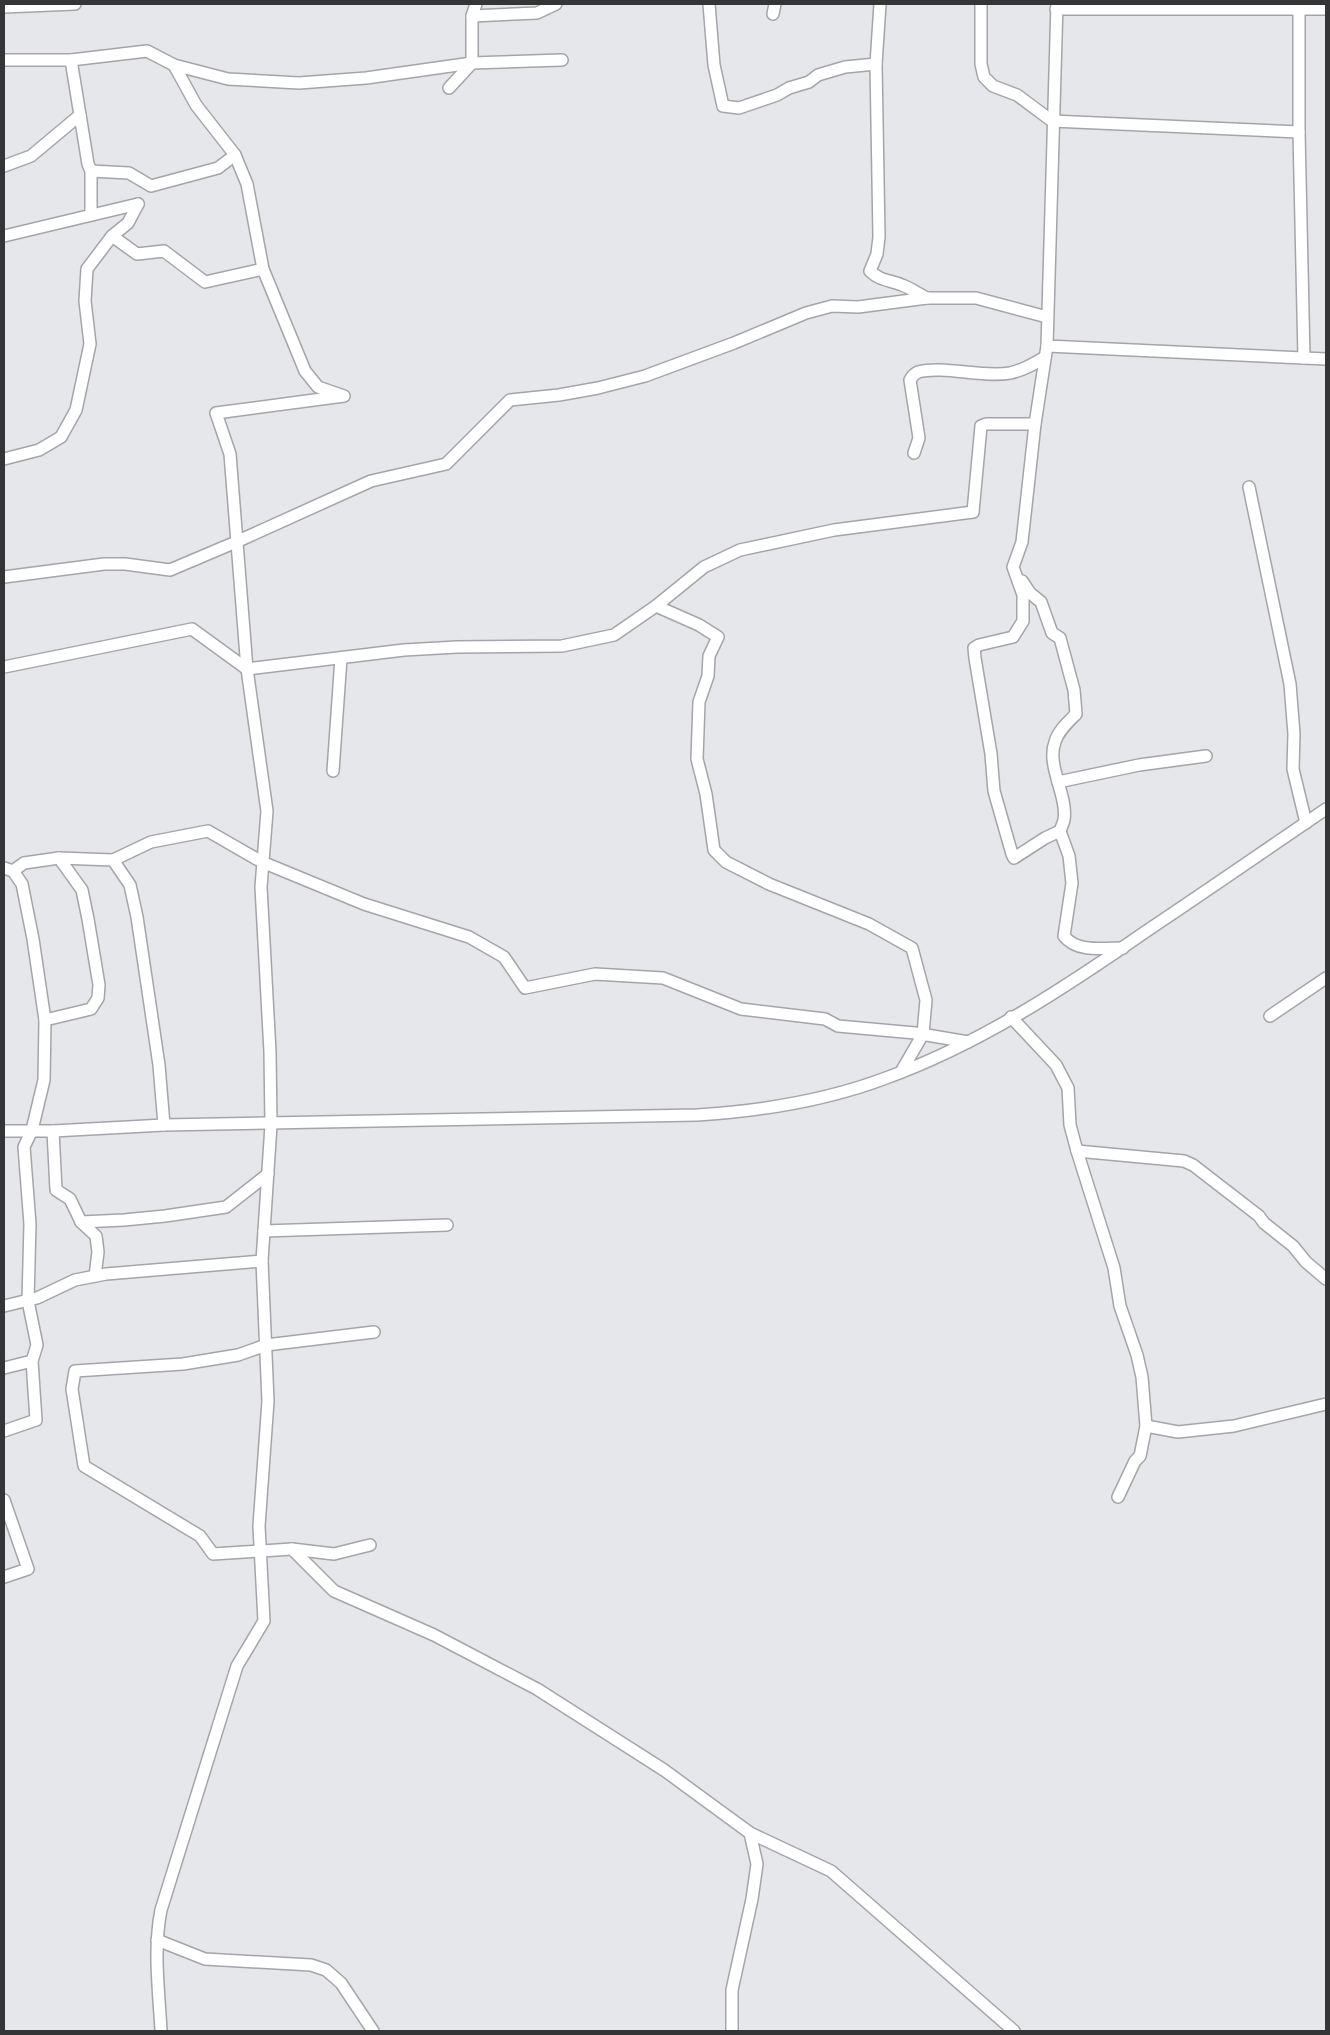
<svg xmlns="http://www.w3.org/2000/svg" width="1330" height="2035" viewBox="0 0 1330 2035" font-family="Figtree,sans-serif">
<style>
.lines{fill:none;stroke-linecap:round;stroke-linejoin:round}
.minor-casing{stroke:#a4a5a8;stroke-width:14}
.minor{stroke:#fff;stroke-width:11}
</style>
<rect width="100%" height="100%" fill="#e6e7ea"/>
<g class="lines">
<defs>
<g id="minor">
<polyline points="709,4 714,65 723,106 739,108 777,95 789,88 809,82 818,75 845,67 876,64"/>
<path d="M 880,4 L 876,64 L 879,237 L 877,254 L 870,271 C 880,281 890,280 902,285 C 910,288 919,294 927,298"/>
<polyline points="981,4 981,64 984,77 993,86 1017,95 1052,121 1299,132"/>
<polyline points="1057,4 1047,346 1326,359"/>
<polyline points="1302,4 1299,9 1299,132 1304,358"/>
<polyline points="4,7 75,4"/>
<polyline points="1056,9 1326,9"/>
<polyline points="773,14 775,4"/>
<polyline points="472,16 537,13 556,4"/>
<polyline points="4,60 71,60 147,51 174,65 228,79 299,83 366,78 472,63 562,60"/>
<polyline points="174,65 196,105 235,155 247,184 263,269"/>
<polyline points="449,88 472,63 472,16 476,4"/>
<polyline points="80,115 88,164 91,171 91,215"/>
<polyline points="4,166 31,156 80,115 71,60"/>
<polyline points="91,171 129,173 151,186 218,168 235,155"/>
<polyline points="4,236 138,204"/>
<path d="M 112,236 L 137,254 L 164,251 L 205,282 L 263,269 L 305,371 L 318,387 L 344,396 L 216,413 L 230,454 L 247,669 L 267,811 L 261,887 L 270,1052 L 271,1125 L 262,1261 L 268,1401 L 259,1526 L 264,1621 L 237,1666 L 161,1910 C 153,1950 159,1991 161,2031"/>
<path d="M 1047,346 L 1035,424 L 1022,542 L 1013,567 L 1023,595 L 1023,621 L 1013,637 L 979,645 L 974,648 L 975,658 L 991,754 L 994,791 L 1012,854 L 1014,858 L 1045,838 L 1060,831 L 1069,856 L 1072,883 L 1064,936 C 1077,953 1104,948 1123,948"/>
<path d="M 914,453 L 919,438 L 910,380 C 912,376 914,374 918,372 C 944,365 981,378 1010,373 C 1024,370 1034,364 1045,357"/>
<polyline points="4,459 39,450 61,437 76,410 90,344 85,301 87,269 112,236 128,223 138,204"/>
<polyline points="1249,487 1290,684 1294,734 1293,769 1306,823"/>
<polyline points="4,577 104,564 125,564 170,570 236,542 371,481 446,464 510,400 559,395 598,388 645,376 734,343 806,313 832,306 858,307 927,298 976,298 1047,317"/>
<path d="M 1022,581 L 1030,593 L 1041,602 L 1052,633 L 1060,638 L 1074,690 L 1076,714 C 1068,722 1058,731 1055,742 C 1046,765 1068,796 1064,820 C 1063,824 1061,828 1060,831"/>
<polyline points="656,606 699,625 718,637 709,656 708,676 699,702 697,759 706,794 714,850 726,862 769,884 869,924 912,948 926,1000 923,1034 901,1072"/>
<polyline points="4,667 192,629 247,669 404,650 457,647 562,646 614,635 656,606 704,567 740,550 834,530 973,512 981,426 986,424 1035,424"/>
<polyline points="333,771 341,658"/>
<polyline points="1058,782 1139,765 1206,756"/>
<polyline points="59,858 113,860 130,885 137,917 159,1065 164,1125"/>
<polyline points="113,860 151,842 208,831 262,862 364,904 469,937 504,957 525,988 595,974 663,978 741,1009 825,1019 838,1026 915,1033 968,1042"/>
<polyline points="4,868 13,871 22,884 33,939 45,1020 44,1080 32,1130 24,1147 30,1224 28,1301 37,1345 32,1361 4,1368"/>
<polyline points="13,871 24,863 59,858 82,890 88,919 99,985 98,998 91,1009 45,1020"/>
<polyline points="1270,1016 1326,978"/>
<polyline points="1011,1017 1056,1065 1068,1088 1070,1125 1077,1151 1114,1268 1120,1306 1137,1355 1142,1377 1146,1426 1140,1456 1135,1461 1118,1497"/>
<path d="M 4,1131 L 53,1131 L 164,1125 L 697,1115 C 761,1111 825,1101 886,1078 C 980,1044 1066,987 1148,930 C 1208,890 1267,849 1326,809"/>
<polyline points="53,1131 56,1190 70,1199 81,1222 96,1236 98,1252 95,1276"/>
<polyline points="1077,1151 1184,1161 1193,1165 1259,1216 1264,1223 1293,1246 1306,1262 1326,1279"/>
<polyline points="81,1222 124,1220 165,1216 226,1207 268,1174"/>
<polyline points="264,1231 447,1225"/>
<polyline points="4,1306 37,1298 75,1280 106,1274 262,1261"/>
<polyline points="374,1332 266,1345 238,1355 183,1364 75,1371 72,1389 84,1466 200,1536 213,1554 292,1549 334,1591 434,1635 537,1689 664,1770 750,1833 831,1871 1014,2031"/>
<polyline points="1146,1426 1178,1432 1234,1426 1326,1404"/>
<polyline points="4,1431 36,1420 32,1361"/>
<polyline points="4,1500 28,1569 4,1577"/>
<polyline points="292,1549 334,1554 370,1545"/>
<polyline points="157,1940 205,1959 311,1965 326,1970 341,1983 373,2031"/>
<polyline points="732,2031 732,1990 752,1899 757,1864 750,1833"/>
</g>
</defs>
<use href="#minor" class="minor-casing"/>
<use href="#minor" class="minor"/>
</g>
<rect width="1330" height="2035" fill="none" stroke="#343536" stroke-width="10"/>
</svg>
